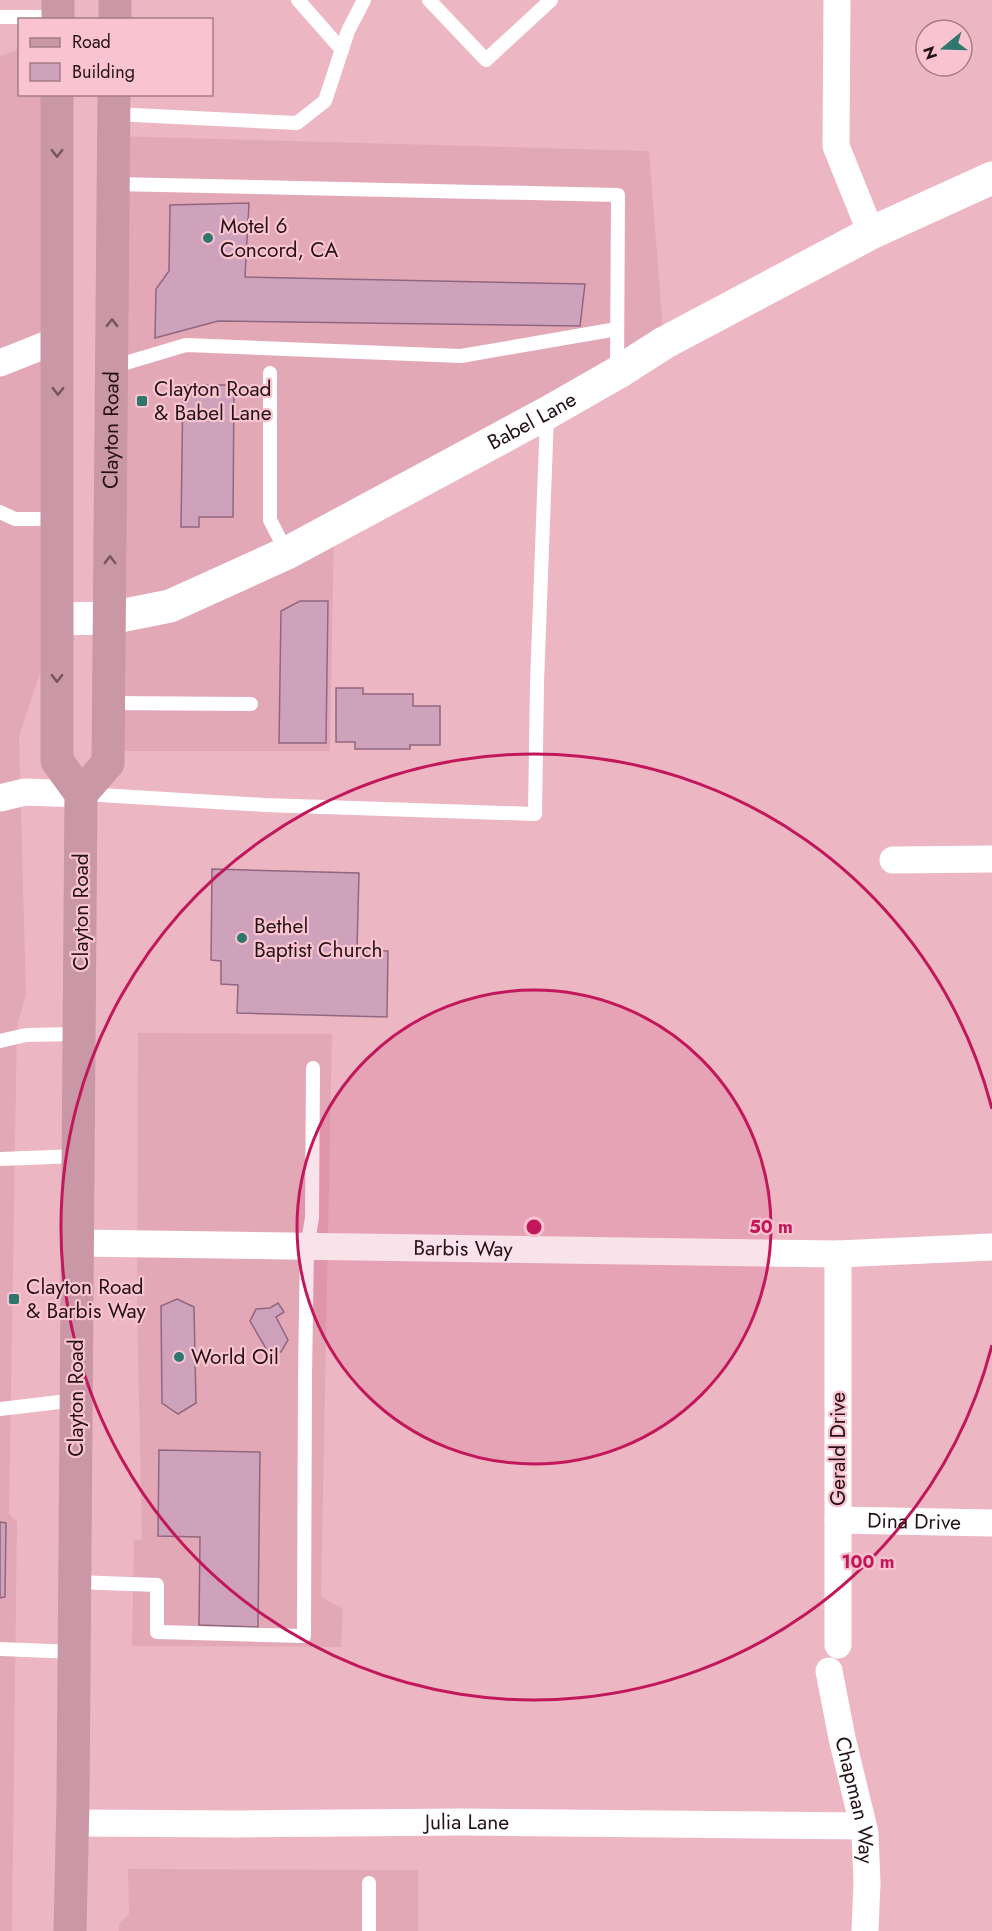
<svg xmlns="http://www.w3.org/2000/svg" width="992" height="1931" viewBox="0 0 992 1931" font-family="Jost,sans-serif">
<style>
.built{fill:#e3a8b6}
.building{fill:#cfa2bb;stroke:#90677f;stroke-width:1.5}
.lines{fill:none;stroke-linecap:round;stroke-linejoin:round}
.service{stroke:#fff;stroke-width:14}
.minor{stroke:#fff;stroke-width:27}
.tertiary{stroke:#fff;stroke-width:33}
.primary{stroke:#c997a5;stroke-width:33}
.oneway{stroke:#77545e}
.ring{fill:none;stroke:#c2185b;stroke-width:3}
.poi-dot{fill:#2f766d;stroke:#f9c4d0;stroke-width:2}
.labels{text-anchor:middle;stroke-width:4.5;stroke-linejoin:round;paint-order:stroke}
.poi-label{font-size:21px;fill:#251217;stroke:#f9c4d0;text-anchor:start}
.street-label{font-size:21px;fill:#251217;stroke:#f9c4d0}
.centre{fill:#c2185b;stroke:#f9c4d0;stroke-width:3}
.ring-label{font-size:18px;text-anchor:middle;font-weight:bold;fill:#c2185b;stroke:#f9c4d0;stroke-width:4.5;stroke-linejoin:round;paint-order:stroke}
</style>
<rect width="100%" height="100%" fill="#ecb7c3"/>
<g class="built">
<polygon points="19,49 20,94 58,95 58,619 19,736 26,994 17,1026 9,1514 17,1522 12,1931 0,1931 0,56"/>
<polygon points="114,136 649,151 664,343 334,527 330,751 108,751"/>
<polygon points="138,1033 332,1034 321,1597 343,1609 341,1647 132,1646 134,1540 142,1540 137,1307"/>
<polygon points="128,1869 418,1870 418,1931 119,1931 119,1923 129,1914"/>
</g>
<g class="building">
<polygon points="249,203 245,277 585,284 580,326 218,321 155,338 156,289 169,271 170,205"/>
<polygon points="183,385 234,385 233,517 199,517 199,527 181,527"/>
<polygon points="300,601 328,601 326,743 279,743 281,611"/>
<polygon points="336,688 363,688 363,694 413,694 413,706 440,706 440,745 410,745 410,749 355,749 355,742 336,742"/>
<polygon points="212,869 359,873 357,950 388,951 387,1017 237,1013 238,985 221,984 221,961 211,960"/>
<polygon points="177,1299 194,1307 196,1403 178,1414 162,1403 161,1306"/>
<polygon points="278,1303 284,1312 276,1317 288,1340 281,1352 268,1352 250,1321 256,1309 270,1308"/>
<polygon points="159,1450 260,1452 258,1627 199,1625 200,1537 158,1536"/>
<polygon points="0,1522 6,1523 5,1597 0,1598"/>
</g>
<g class="lines">
<g class="service">
<polyline points="298,0 342,50"/>
<polyline points="429,0 486,60 551,0"/>
<polyline points="0,17 58,17"/>
<polyline points="114,114 297,123 325,101 348,31 364,0"/>
<polyline points="114,184 618,195 617,371"/>
<polyline points="112,367 186,345 461,356 617,329"/>
<polyline points="270,373 270,520 287,553"/>
<polyline points="0,512 15,519 58,519"/>
<polyline points="109,703 251,704"/>
<polyline points="84,794 265,805 535,814 537,683 547,415"/>
<polyline points="0,1041 26,1035 80,1034"/>
<polyline points="0,1159 79,1156"/>
<polyline points="0,1409 76,1400"/>
<polyline points="75,1582 157,1585 157,1632 304,1636 305,1375 307,1247 312,1218 313,1068"/>
<polyline points="0,1649 75,1652"/>
<polyline points="369,1931 369,1883"/>
</g>
<g class="minor">
<polyline points="837,0 836,146 871,233"/>
<polyline points="0,363 58,340"/>
<polyline points="0,798 25,792 81,794"/>
<polyline points="893,860 992,859"/>
<path id="s1" d="M 79,1243 L 838,1254 L 992,1247"/>
<polyline points="838,1254 838,1645"/>
<path id="s2" d="M 838,1520 L 992,1523"/>
<path id="s3" d="M 829,1671 L 842,1738 L 865,1833 L 867,1883 L 865,1931"/>
<path id="s4" d="M 73,1823 L 239,1824 L 462,1822 L 863,1826"/>
</g>
<path class="tertiary" id="s5" d="M 58,619 L 110,618 L 170,606 L 287,553 L 547,413 L 617,373 L 664,343 L 871,233 L 992,178"/>
<g class="primary">
<polyline points="58,0 58,20"/>
<polyline points="115,20 115,0"/>
<polyline points="57,94 57,761 81,794 73,1800 70,1931"/>
<path id="s6" d="M 81,794 L 108,763 L 114,94"/>
</g>
</g>
<defs><path id="oneway-chevron" d="M-2-3.5L2.5 0L-2 3.5" fill="none" stroke-width="1.6" stroke-linecap="round" stroke-linejoin="round" transform="scale(1.5)"/></defs>
<g class="oneway">
<use href="#oneway-chevron" transform="translate(57 153) rotate(90)"/>
<use href="#oneway-chevron" transform="translate(112 323) rotate(-89)"/>
<use href="#oneway-chevron" transform="translate(58 391) rotate(90)"/>
<use href="#oneway-chevron" transform="translate(110 560) rotate(-90)"/>
<use href="#oneway-chevron" transform="translate(57 678) rotate(90)"/>
</g>
<circle cx="534" cy="1227" r="237" fill="#c2185b" fill-opacity=".12"/>
<g class="ring">
<circle cx="534" cy="1227" r="237"/>
<path d="M992 1345A473 473 0 1 1 992 1109"/>
</g>
<g class="poi-dot">
<circle cx="208" cy="238" r="6"/>
<rect x="136" y="395" width="12" height="12" rx="3"/>
<circle cx="242" cy="938" r="6"/>
<rect x="8" y="1293" width="12" height="12" rx="3"/>
<circle cx="179" cy="1357" r="6"/>
</g>
<g class="labels">
<g class="poi-label">
<text x="220" y="233">Motel 6<tspan x="220" dy="24">Concord, CA</tspan></text>
<text x="154" y="396">Clayton Road<tspan x="154" dy="24">&amp; Babel Lane</tspan></text>
<text x="254" y="933">Bethel<tspan x="254" dy="24">Baptist Church</tspan></text>
<text x="26" y="1294">Clayton Road<tspan x="26" dy="24">&amp; Barbis Way</tspan></text>
<text x="191" y="1364">World Oil</text>
</g>
<g class="street-label">
<text dy="7" stroke="none"><textPath href="#s5" startOffset="520">Babel Lane</textPath></text>
<text dy="7" stroke="none"><textPath href="#s6" startOffset="374">Clayton Road</textPath></text>
<text transform="translate(81 912) rotate(-90)" y="7">Clayton Road</text>
<text dy="7" stroke="none"><textPath href="#s1" startOffset="384">Barbis Way</textPath></text>
<text transform="translate(76 1398) rotate(-90)" y="7">Clayton Road</text>
<text transform="translate(838 1449) rotate(-90)" y="7">Gerald Drive</text>
<text dy="7" stroke="none"><textPath href="#s2" startOffset="76">Dina Drive</textPath></text>
<text dy="7" stroke="none"><textPath href="#s3" startOffset="132">Chapman Way</textPath></text>
<text dy="7" stroke="none"><textPath href="#s4" startOffset="394">Julia Lane</textPath></text>
</g>
</g>
<circle cx="534" cy="1227" r="9" class="centre"/>
<g class="ring-label">
<text x="771" y="1233">50 m</text>
<text x="868" y="1568">100 m</text>
</g>
<rect x="18" y="18" width="195" height="78" fill="#f9c4d0" stroke="#a47d86" stroke-width="1.5"/>
<rect x="30" y="38" width="30" height="9" fill="#c997a5" stroke="#a47d86" stroke-width="1.5"/>
<text x="72" y="48" font-size="18" fill="#251217">Road</text>
<rect x="30" y="63" width="30" height="18" fill="#cfa2bb" stroke="#a47d86" stroke-width="1.5"/>
<text x="72" y="78" font-size="18" fill="#251217">Building</text>
<g transform="translate(944 48) rotate(251)"><circle r="28" fill="#f9c4d0" stroke="#a47d86" stroke-width="1.5"/>
<path d="M0-4.5L10 22L0 15L-10 22Z" fill="#2f766d"/>
<text y="-9" font-size="16" font-weight="bold" text-anchor="middle" fill="#251217">N</text>
</g>
</svg>
